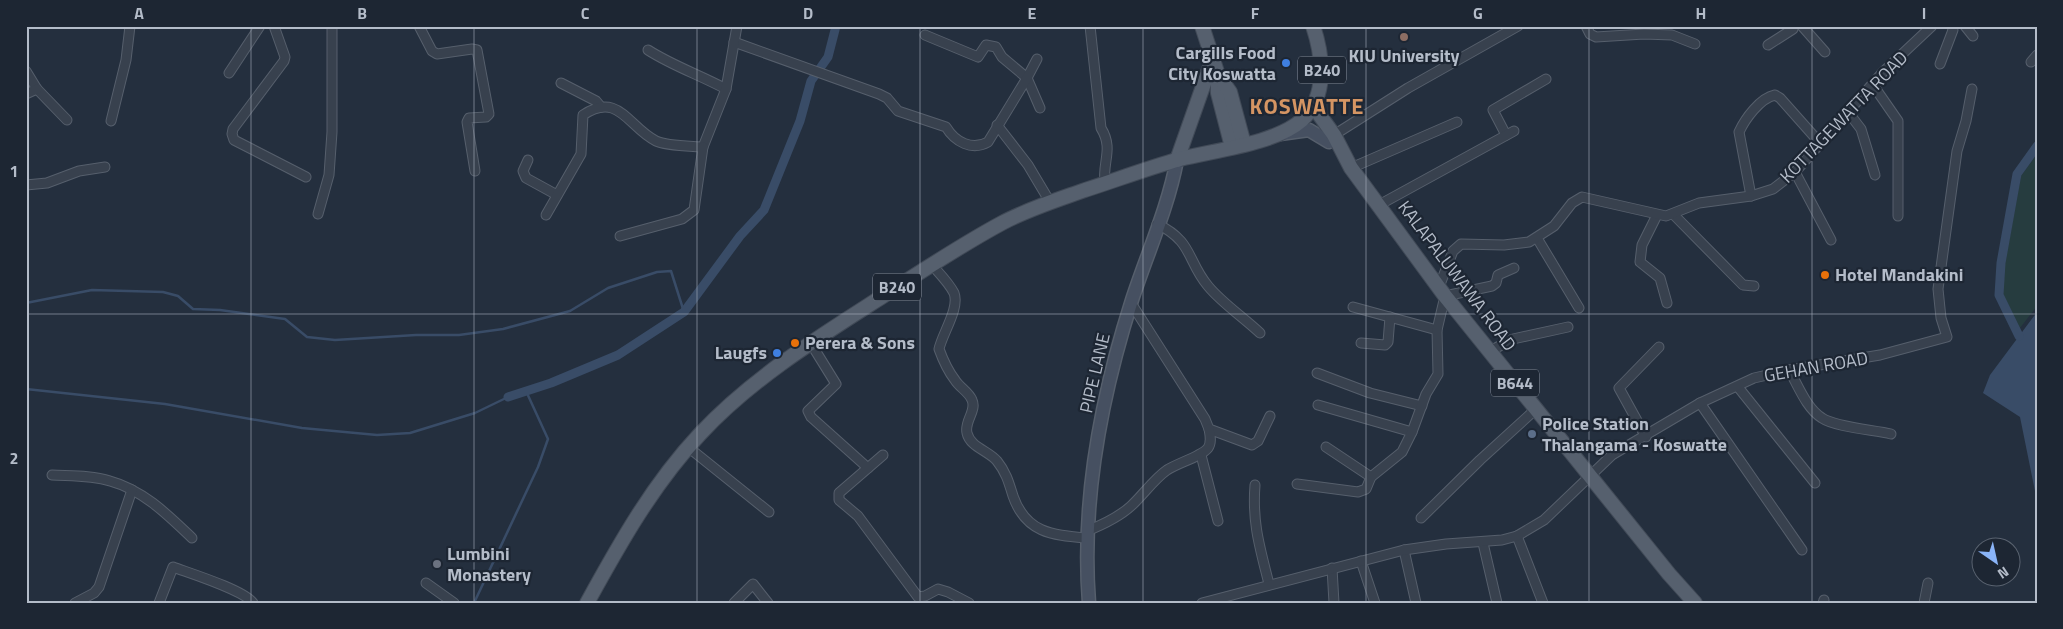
<svg xmlns="http://www.w3.org/2000/svg" width="2063" height="629" viewBox="0 0 2063 629" font-family="'Titillium Web',sans-serif">
<style>
.green{fill:#263c3f}
.water{fill:#394c67}
.lines{fill:none;stroke-linecap:round;stroke-linejoin:round}
.stream{stroke:#394c67;stroke-width:2.5}
.canal{stroke:#394c67;stroke-width:9}
.street-casing{stroke:#565f6c;stroke-width:11}
.secondary-casing{stroke:#565f6c;stroke-width:15}
.primary-casing{stroke:#414a57;stroke-width:16}
.street{stroke:#38414e;stroke-width:9}
.secondary{stroke:#465061;stroke-width:12}
.primary{stroke:#56606e;stroke-width:14}
.grid{fill:none;stroke:#b4bcc9;stroke-width:1;stroke-opacity:0.55}
.education-dot{fill:#8d6e63;stroke:#1d2633;stroke-width:2}
.shop-dot{fill:#3f7fe0;stroke:#1d2633;stroke-width:2}
.food-dot{fill:#e8710a;stroke:#1d2633;stroke-width:2}
.service-dot{fill:#5c6f8a;stroke:#1d2633;stroke-width:2}
.worship-dot{fill:#6b7280;stroke:#1d2633;stroke-width:2}
.labels{text-anchor:middle;stroke-width:4.5;stroke-linejoin:round;paint-order:stroke}
.shield{fill:#1d2633;stroke:#878f9c;stroke-width:1}
.shield-label{font-size:16px;font-weight:bold;fill:#b4bcc9}
.poi-label{font-size:18px;font-weight:bold;fill:#b4bcc9;stroke:#1d2633;text-anchor:start}
.street-label{font-size:18px;fill:#b4bcc9;stroke:#1d2633}
.district-label{font-size:22px;font-weight:bold;letter-spacing:1px;fill:#d59563;stroke:#1d2633}
.neatline{fill:none;stroke:#b4bcc9;stroke-width:2}
.grid-label{font-size:16px;text-anchor:middle;font-weight:bold;fill:#b4bcc9}
</style>
<rect width="100%" height="100%" fill="#242f3e"/>
<polygon class="green" points="2037,154 2037,306 2020,328 2003,294 2005,264 2021,176"/>
<polygon class="water" points="2037,312 2037,501 2020,417 1983,393 1990,375"/>
<g class="lines">
<g class="stream">
<polyline points="26,303 92,290 163,292 178,296 193,309 220,310 285,319 307,337 335,340 416,335 459,335 503,329 570,311 608,288 657,272 671,271 684,312"/>
<polyline points="26,389 165,404 302,428 377,435 410,433 475,413 508,397"/>
<polyline points="474,603 538,467 548,439 526,391"/>
</g>
<g class="canal">
<polyline points="2019,336 1999,295 2001,263 2017,174 2037,146"/>
<polyline points="508,397 551,383 618,355 684,312 740,236 764,210 800,121 811,81 828,57 836,26"/>
</g>
<defs>
<g id="street">
<polyline points="274,26 285,57 284,61 233,129 232,134 234,140 306,177"/>
<polyline points="419,26 432,51 437,54 472,49 477,50 489,114 486,117 469,118 467,122 475,171"/>
<path d="M 1090,26 L 1101,128 C 1114,149 1102,162 1105,183"/>
<polyline points="1586,26 1590,34 1596,37 1644,34 1672,35 1695,44"/>
<polyline points="1802,26 1825,52"/>
<polyline points="1965,26 1973,36"/>
<polyline points="925,35 978,57 986,45 996,47 1002,57 1027,78 1040,108"/>
<path d="M 734,42 L 879,94 L 887,98 L 898,111 L 946,127 C 955,142 972,151 988,142 L 1027,78 L 1037,59"/>
<polyline points="1768,45 1793,29"/>
<path d="M 648,50 C 673,66 700,75 726,89"/>
<polyline points="2031,62 2037,55"/>
<polyline points="1940,64 1953,30 1952,26"/>
<polyline points="26,71 37,89 67,120"/>
<polyline points="229,73 260,26"/>
<polyline points="561,83 596,101 601,107"/>
<polyline points="1873,85 1898,121 1898,216"/>
<polyline points="26,94 37,89"/>
<polyline points="1848,112 1861,129 1875,175"/>
<polyline points="111,121 126,60 130,26"/>
<polyline points="997,125 1028,165 1050,202"/>
<polyline points="1334,135 1408,88 1518,26"/>
<polyline points="1506,135 1493,110 1546,79"/>
<polyline points="528,160 523,171 526,178 557,195"/>
<polyline points="1351,168 1457,122"/>
<polyline points="1795,172 1831,240"/>
<polyline points="26,185 47,183 79,171 105,167"/>
<path d="M 1751,196 L 1739,132 C 1745,119 1760,98 1775,95 L 1780,98 L 1820,143"/>
<polyline points="1379,205 1514,131"/>
<polyline points="318,214 329,175 332,132 332,26"/>
<polyline points="1673,214 1743,285 1754,286"/>
<path d="M 546,215 L 581,154 L 583,115 C 619,91 628,127 656,141 C 666,146 691,146 703,147 L 726,89 L 737,26"/>
<polyline points="1657,215 1642,245 1640,262 1660,278 1667,303"/>
<path d="M 1157,224 C 1193,241 1187,261 1208,286 C 1222,303 1243,317 1260,333"/>
<polyline points="620,236 682,219 694,210 703,147"/>
<polyline points="1537,238 1579,308"/>
<path d="M 932,265 C 939,273 949,283 954,293 C 960,308 942,334 939,349 C 943,360 948,371 955,380 C 959,387 969,392 972,400 C 977,411 964,421 967,433 C 970,447 989,451 997,461 C 1006,472 1009,483 1013,496 C 1026,533 1052,535 1086,538"/>
<polyline points="1439,287 1453,251 1461,244 1504,245 1529,242 1554,226 1572,203 1582,197 1666,216 1699,203 1751,196 1773,189 1795,172 1883,72 1932,26"/>
<polyline points="1131,303 1205,419 1209,429 1252,445 1258,441 1270,416"/>
<polyline points="1353,307 1437,330"/>
<polyline points="810,342 836,384 808,411 811,417 868,468"/>
<polyline points="1361,343 1385,345 1388,342 1390,317"/>
<polyline points="1490,351 1513,339 1568,327"/>
<path d="M 1789,370 C 1798,385 1806,408 1822,418 C 1835,427 1874,430 1891,434"/>
<polyline points="1317,373 1370,393 1422,406"/>
<polyline points="1738,387 1815,483"/>
<polyline points="1700,403 1802,550"/>
<polyline points="1318,405 1412,432"/>
<polyline points="1646,437 1619,388 1659,347"/>
<polyline points="688,447 769,512"/>
<polyline points="1326,447 1371,477"/>
<polyline points="883,455 839,493 839,500 858,516 918,597 925,596 938,589 948,592 969,603"/>
<polyline points="1201,455 1218,521"/>
<path d="M 52,475 C 71,476 91,475 110,481 C 143,490 168,515 192,538"/>
<polyline points="1297,484 1358,492 1366,489 1371,477 1402,452 1412,432 1426,394 1438,374 1437,330 1445,296 1492,286 1496,283 1498,275 1514,268"/>
<path d="M 1255,485 C 1252,523 1260,548 1269,584"/>
<polyline points="1421,518 1480,460 1536,409"/>
<path d="M 1087,531 C 1102,525 1119,517 1131,506 C 1143,495 1154,479 1167,470 C 1178,463 1202,456 1208,448 C 1212,442 1210,435 1209,429"/>
<polyline points="1517,536 1543,603"/>
<polyline points="1483,543 1497,603"/>
<polyline points="1404,550 1416,603"/>
<polyline points="1361,561 1375,603"/>
<polyline points="1332,568 1334,603"/>
<polyline points="426,583 454,603"/>
<polyline points="75,603 94,593 99,587 132,490"/>
<path d="M 159,603 L 173,567 C 189,573 244,590 253,603"/>
<polyline points="734,603 753,584 768,603"/>
<polyline points="1202,603 1404,550 1446,544 1502,540 1517,536 1544,520 1612,455 1700,403 1754,378 1789,370 1880,355 1947,337 1941,318 1938,289 1957,151 1966,121 1972,89"/>
<polyline points="1823,603 1824,600"/>
<polyline points="1924,603 1928,583"/>
</g>
<g id="secondary">
<polyline points="1280,134 1309,130 1329,142"/>
<path d="M 1089,603 C 1081,501 1101,397 1132,300 C 1147,254 1168,208 1177,160"/>
</g>
<g id="primary">
<polyline points="1202,26 1218,75 1218,93 1232,147"/>
<polyline points="1218,75 1230,92 1244,144"/>
<polyline points="1313,106 1334,135 1351,168 1445,296 1669,574 1695,603"/>
<polyline points="1177,160 1213,58"/>
<path d="M 587,603 C 620,543 653,484 700,434 C 752,378 819,337 883,296 C 922,271 961,245 1002,223 C 1028,209 1057,200 1085,190 C 1116,180 1148,168 1180,159 C 1215,150 1275,144 1302,120 C 1328,96 1323,56 1313,26"/>
</g>
</defs>
<use href="#street" class="street-casing"/>
<use href="#secondary" class="secondary-casing"/>
<use href="#primary" class="primary-casing"/>
<use href="#street" class="street"/>
<use href="#secondary" class="secondary"/>
<use href="#primary" class="primary"/>
</g>
<path class="grid" d="M 251,26 L 251,603M 474,26 L 474,603M 697,26 L 697,603M 920,26 L 920,603M 1143,26 L 1143,603M 1366,26 L 1366,603M 1589,26 L 1589,603M 1812,26 L 1812,603M 26,314 L 2037,314"/>
<circle class="education-dot" cx="1404" cy="37" r="5"/>
<g class="shop-dot">
<circle cx="1286" cy="63" r="5"/>
<circle cx="777" cy="353" r="5"/>
</g>
<g class="food-dot">
<circle cx="1825" cy="275" r="5"/>
<circle cx="795" cy="343" r="5"/>
</g>
<circle class="service-dot" cx="1532" cy="434" r="5"/>
<circle class="worship-dot" cx="437" cy="564" r="5"/>
<g class="labels">
<g class="shield">
<rect x="1298" y="56.5" width="48" height="27" rx="4"/>
<rect x="873" y="273.5" width="48" height="27" rx="4"/>
<rect x="1491" y="369.5" width="48" height="27" rx="4"/>
</g>
<g class="shield-label">
<text x="1322" y="76">B240</text>
<text x="897" y="293">B240</text>
<text x="1515" y="389">B644</text>
</g>
<g class="poi-label">
<text x="1276" y="59" text-anchor="end">Cargills Food<tspan x="1276" dy="21">City Koswatta</tspan></text>
<text x="1404" y="62" text-anchor="middle">KIU University</text>
<text x="1835" y="281">Hotel Mandakini</text>
<text x="805" y="349">Perera &amp; Sons</text>
<text x="767" y="359" text-anchor="end">Laugfs</text>
<text x="1542" y="430">Police Station<tspan x="1542" dy="21">Thalangama - Koswatte</tspan></text>
<text x="447" y="560">Lumbini<tspan x="447" dy="21">Monastery</tspan></text>
</g>
<g class="street-label">
<text transform="translate(1844 117) rotate(-46)" y="6">KOTTAGEWATTA ROAD</text>
<text transform="translate(1457 276) rotate(53)" y="6">KALAPALUWAWA ROAD</text>
<text transform="translate(1816 367) rotate(-10)" y="6">GEHAN ROAD</text>
<text transform="translate(1095 373) rotate(-77)" y="6">PIPE LANE</text>
</g>
<g class="district-label">
<text x="1307" y="114">KOSWATTE</text>
</g>
</g>
<rect width="2063" height="629" fill="none" stroke="#1d2633" stroke-width="55"/>
<g transform="translate(1996 562) rotate(146)"><circle r="24" fill="#1d2633" stroke="#59626f"/>
<path d="M0-4L9 19L0 12L-9 19Z" fill="#8ab4f8"/>
<text y="-8" font-size="14" font-weight="bold" text-anchor="middle" fill="#b4bcc9">N</text>
</g>
<rect x="28" y="28" width="2008" height="574" class="neatline"/>
<g class="grid-label">
<text x="139" y="19">A</text>
<text x="362" y="19">B</text>
<text x="585" y="19">C</text>
<text x="808" y="19">D</text>
<text x="1032" y="19">E</text>
<text x="1255" y="19">F</text>
<text x="1478" y="19">G</text>
<text x="1701" y="19">H</text>
<text x="1924" y="19">I</text>
<text x="14" y="177">1</text>
<text x="14" y="464">2</text>
</g>
</svg>
